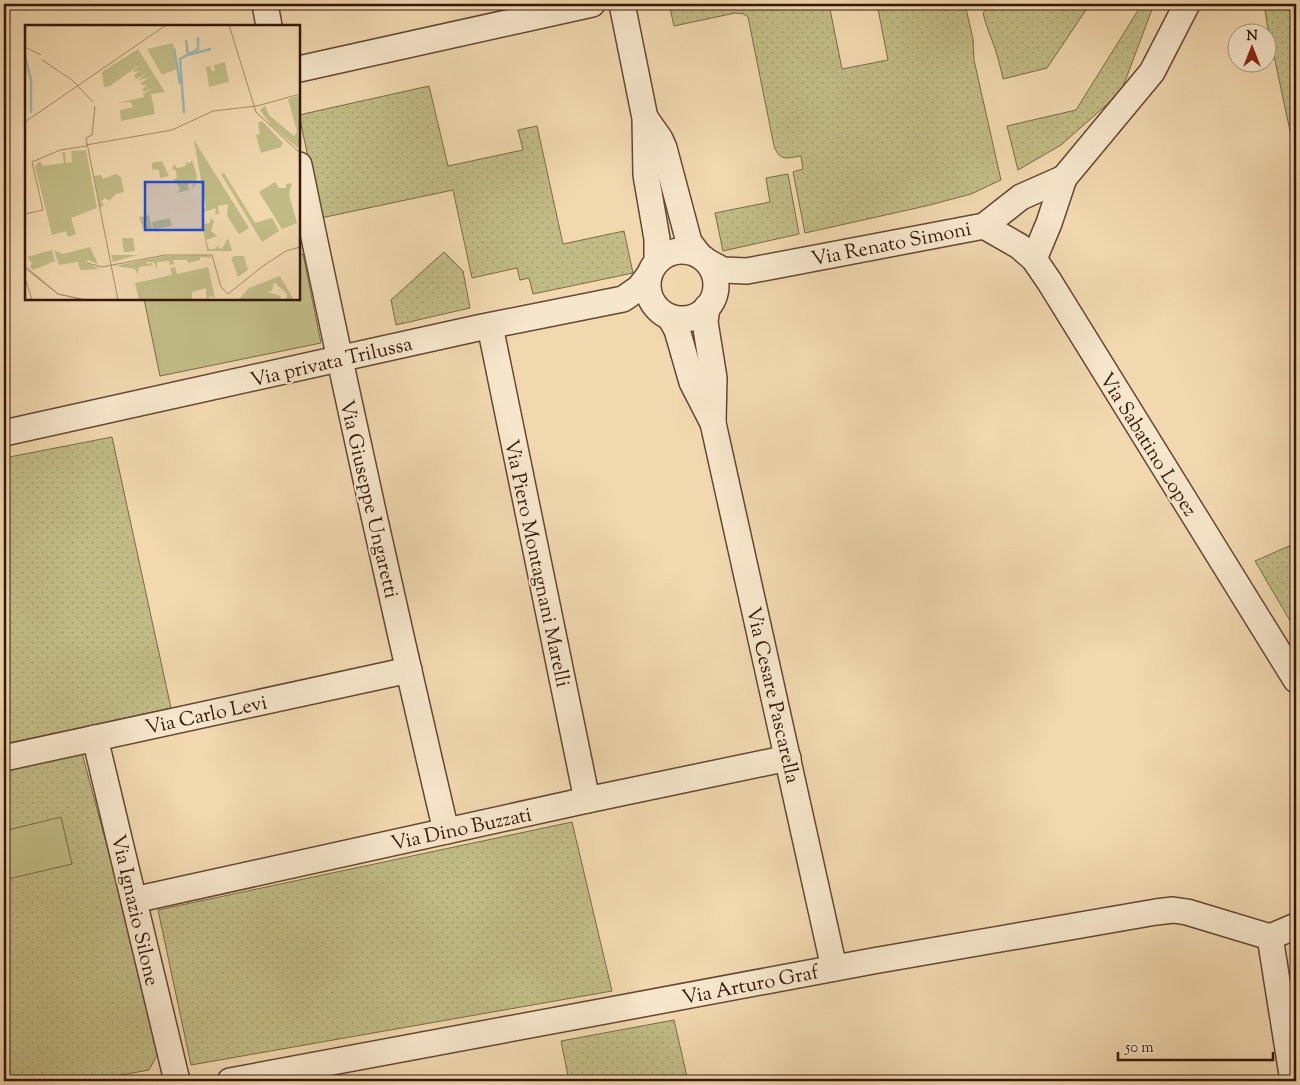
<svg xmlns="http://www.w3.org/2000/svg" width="1300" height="1085" viewBox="0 0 1300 1085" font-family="'Sorts Mill Goudy',serif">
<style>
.green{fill:url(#green-dots);stroke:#7c6a48}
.pitch{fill:#c1bc86;stroke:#7c6a48}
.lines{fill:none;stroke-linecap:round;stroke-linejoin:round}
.minor-casing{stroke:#654734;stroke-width:28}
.minor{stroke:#f6e6cb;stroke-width:25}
.labels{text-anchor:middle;stroke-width:4;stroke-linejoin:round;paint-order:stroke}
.street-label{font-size:20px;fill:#36170b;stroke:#f6e6cb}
.inset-river{fill:none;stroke:#9eb8b4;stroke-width:2.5}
.inset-road{fill:none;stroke:#a68b6d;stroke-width:1}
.view{fill:#1d4ed8;fill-opacity:0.15;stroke:#1d4ed8;stroke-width:2.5}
.inset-edge{fill:none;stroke:#36170b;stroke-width:2.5}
</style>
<defs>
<pattern id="green-dots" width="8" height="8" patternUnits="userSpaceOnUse" patternTransform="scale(1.25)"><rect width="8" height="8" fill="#c1bc86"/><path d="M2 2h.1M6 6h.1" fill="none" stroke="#a6a172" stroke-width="1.8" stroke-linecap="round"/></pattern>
</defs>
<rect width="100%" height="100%" fill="#f1d8af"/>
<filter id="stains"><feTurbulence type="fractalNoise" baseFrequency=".004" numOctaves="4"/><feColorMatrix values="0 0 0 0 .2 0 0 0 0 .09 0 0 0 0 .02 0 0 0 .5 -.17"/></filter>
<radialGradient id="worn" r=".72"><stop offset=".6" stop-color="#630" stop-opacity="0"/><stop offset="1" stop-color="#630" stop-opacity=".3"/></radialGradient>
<g class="green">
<path d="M 669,4 L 829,4 L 842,69 L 888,60 L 877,4 L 965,4 L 973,39 L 974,60 L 1001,180 L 971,194 L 930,205 L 805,233 L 793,172 L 803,169 L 801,156 C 787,158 780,162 774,146 L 748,17 L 744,14 L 735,13 L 674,26 Z"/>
<path d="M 1009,4 L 1090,4 L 1047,68 L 1003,79 C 1001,69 998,58 995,48 C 990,35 986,26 983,13 L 986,9 Z"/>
<polygon points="1142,4 1154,4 1121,92 1061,145 1018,170 1007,126 1076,110"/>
<polygon points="1264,4 1296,4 1296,159 1267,23"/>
<polygon points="429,86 448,166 523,150 518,130 537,126 563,244 624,231 633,273 533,294 529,278 520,280 517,268 472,278 453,190 321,218 299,115"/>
<polygon points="788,174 799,234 723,251 715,213 770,202 766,178"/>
<polygon points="444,252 463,271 470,308 396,325 391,300"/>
<polygon points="112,437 171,708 4,744 4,458"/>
<polygon points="1296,543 1296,631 1255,561"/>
<polygon points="82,753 161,1048 149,1070 88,1081 4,1081 4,769"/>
<polygon points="572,822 612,991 191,1065 158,910"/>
<polygon points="674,1020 688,1081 569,1081 561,1041"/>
</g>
<g class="pitch">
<polygon points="299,254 303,254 321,343 160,376 144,299 299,299"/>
<polygon points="61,817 72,864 4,880 4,831"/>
</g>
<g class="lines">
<defs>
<g id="minor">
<polyline points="265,4 269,26"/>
<polyline points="622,4 645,118 646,175 657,239 657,261"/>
<polyline points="299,69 592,4"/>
<polyline points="646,119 660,139 664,148 689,242 699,255"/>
<path d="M 299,165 C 345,388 394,610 446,831"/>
<polyline points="984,226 1019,246 1034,259 1049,281 1296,680"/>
<circle cx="682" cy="285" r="34"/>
<polyline points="1034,259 1049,223 1064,178 1152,72 1187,4"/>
<polyline points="708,262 723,270 747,271 984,226 1021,197 1064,178"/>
<polyline points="707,307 705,322 714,378 713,423 834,968"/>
<polyline points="670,317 677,330 692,382 713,423"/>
<polyline points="490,326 587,800"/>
<polyline points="4,433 478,328 623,299 639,288 649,275"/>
<polyline points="95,738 177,1081"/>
<polyline points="4,758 409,670"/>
<polyline points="134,900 587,800 788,758"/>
<polyline points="1270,937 1293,1081"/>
<polyline points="1270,937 1296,926"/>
<polyline points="230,1081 873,961 1156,912 1173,910 1187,912 1270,937"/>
</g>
</defs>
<use href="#minor" class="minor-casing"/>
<use href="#minor" class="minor"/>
</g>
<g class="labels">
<g class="street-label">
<text transform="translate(891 243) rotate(-11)" y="7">Via Renato Simoni</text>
<text transform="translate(331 361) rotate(-13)" y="7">Via privata Trilussa</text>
<text transform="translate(1149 444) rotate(58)" y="7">Via Sabatino Lopez</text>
<text transform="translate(370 499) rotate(77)" y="7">Via Giuseppe Ungaretti</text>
<text transform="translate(538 563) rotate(78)" y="7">Via Piero Montagnani Marelli</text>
<text transform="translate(774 695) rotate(77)" y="7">Via Cesare Pascarella</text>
<text transform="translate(206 714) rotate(-12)" y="7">Via Carlo Levi</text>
<text transform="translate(461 828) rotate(-12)" y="7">Via Dino Buzzati</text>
<text transform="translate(136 910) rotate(77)" y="7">Via Ignazio Silone</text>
<text transform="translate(750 984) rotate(-11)" y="7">Via Arturo Graf</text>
</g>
</g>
<g transform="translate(25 25)">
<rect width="275" height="275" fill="#f1d8af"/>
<path d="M 113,24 L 140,67 L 126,69 L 130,89 L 96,96 L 95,85 L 108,82 L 106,77 L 93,78 L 119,72 L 118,69 L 130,62 L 119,67 L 117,64 L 122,61 L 115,59 L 124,52 L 112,56 L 122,48 L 111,54 L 109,50 L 115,46 L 107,47 L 116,39 L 85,61 L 79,62 L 77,47 ZM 200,37 L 204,57 L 184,62 L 181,42 L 185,41 L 187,46 L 190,46 L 189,40 ZM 275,70 L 275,125 L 246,100 L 235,85 L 240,81 L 244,90 L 269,111 L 272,107 L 263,74 ZM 169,115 L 224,203 L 214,209 L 202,191 L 203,179 L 193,181 L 194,189 L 190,190 L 191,183 L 179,187 L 176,182 L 181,184 ZM 61,125 L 72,183 L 46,193 L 51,209 L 43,212 L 41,206 L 27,210 L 10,141 L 15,136 L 18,141 L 39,138 L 37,127 L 40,127 L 41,138 L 47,137 L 46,126 ZM 167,135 L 172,151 L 170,161 L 165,164 L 170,157 L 163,158 L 164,165 L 152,168 L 155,164 L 149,154 L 152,153 L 151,146 L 147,144 L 149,139 L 152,143 L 161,141 L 161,136 L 164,139 ZM 137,136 L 144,151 L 135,153 L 134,145 L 128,144 L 128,150 L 127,138 ZM 199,148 L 230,198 L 247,193 L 254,206 L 237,217 L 196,149 ZM 91,149 L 96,152 L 99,167 L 91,169 L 84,176 L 80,173 L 76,176 L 79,180 L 75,183 L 69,151 L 76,150 L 78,154 ZM 250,157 L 254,163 L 261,163 L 261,159 L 267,158 L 264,169 L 272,198 L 257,204 L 234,167 ZM 124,190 L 127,203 L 119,206 L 114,192 ZM 145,193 L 147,201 L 128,204 L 127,197 ZM 185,193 L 189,196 L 186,206 L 192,211 L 181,215 L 184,224 L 190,224 L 195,218 L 193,223 L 197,224 L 203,213 L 207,226 L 182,226 L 177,199 L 185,198 ZM 65,222 L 73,239 L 63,235 L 61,238 L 75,244 L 55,245 L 53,237 L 34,240 L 29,225 L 38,229 ZM 86,230 L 112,230 L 88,237 ZM 181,230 L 189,233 L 175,232 L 175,235 L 163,238 L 162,235 L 148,235 L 149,239 L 145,240 L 144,236 L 132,237 L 132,244 L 129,237 L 121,237 L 122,239 L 127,238 L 128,240 L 114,242 L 113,250 L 110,244 L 90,241 L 139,231 ZM 209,231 L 219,231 L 223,245 L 213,252 L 206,233 ZM 150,242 L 152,249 L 183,242 L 190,273 L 186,271 L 181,275 L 181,263 L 167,267 L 167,275 L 114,275 L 110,258 L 147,250 L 145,243 ZM 224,263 L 227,268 L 233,268 L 232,275 L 213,275 Z" fill="#c1bc86"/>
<path d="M 255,251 L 269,275 L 261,275 L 262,269 L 249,257 L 247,266 L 242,267 L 256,271 L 255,275 L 232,275 L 232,268 L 227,268 L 224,263 Z" fill="#c1bc86"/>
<path d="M 148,18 L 151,44 L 137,50 L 122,24 Z" fill="#c1bc86"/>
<path d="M 237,96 L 258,118 L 256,122 L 236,128 L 231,110 L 235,109 L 233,98 ZM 97,213 L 108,213 L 110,226 L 99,227 ZM 27,225 L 30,236 L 8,245 L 5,242 L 7,238 L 2,232 Z" fill="#c1bc86"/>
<path class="inset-river" d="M 161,15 L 163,30 L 186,24M 149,23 L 155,59M 0,31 L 6,55 L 6,88M 159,88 L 155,34 L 173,24 L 173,12"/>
<path class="inset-road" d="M 204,0 L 231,87 L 275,128M 0,22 L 16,30M 17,35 L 47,55 L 68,77M 0,97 L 141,0M 61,113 L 93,275M 61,113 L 67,110 L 70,81M 61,120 L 147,105 L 188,86 L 232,81 L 275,69M 0,189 L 18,185 L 7,137 L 35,125 L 62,121M 62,238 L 77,242 L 140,230 L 187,230 L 196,262 L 203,269 L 238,241 L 261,226 L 275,222M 0,241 L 33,269 L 61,275M 0,243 L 33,269 L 60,275M 0,253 L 7,275"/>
<path class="view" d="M 120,157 L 178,157 L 178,205 L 120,205 Z"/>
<rect width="275" height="275" class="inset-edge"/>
</g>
<rect width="1300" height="1085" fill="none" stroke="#f1d8af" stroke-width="20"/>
<rect x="5" y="5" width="1290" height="1075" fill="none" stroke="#36170b" stroke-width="2.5"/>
<rect x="10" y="10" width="1280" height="1065" fill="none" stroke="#36170b"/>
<g transform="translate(1252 48)"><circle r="24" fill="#f6e6cb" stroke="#a9937e"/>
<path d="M0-4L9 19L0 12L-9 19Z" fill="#8f2418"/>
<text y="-8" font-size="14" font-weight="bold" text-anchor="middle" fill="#36170b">N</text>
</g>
<path d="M1118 1052v8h155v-8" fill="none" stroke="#36170b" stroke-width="2.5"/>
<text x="1125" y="1052" font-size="15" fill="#36170b" stroke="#f6e6cb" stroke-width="4" paint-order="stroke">50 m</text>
<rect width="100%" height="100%" filter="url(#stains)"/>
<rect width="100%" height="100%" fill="url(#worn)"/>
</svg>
